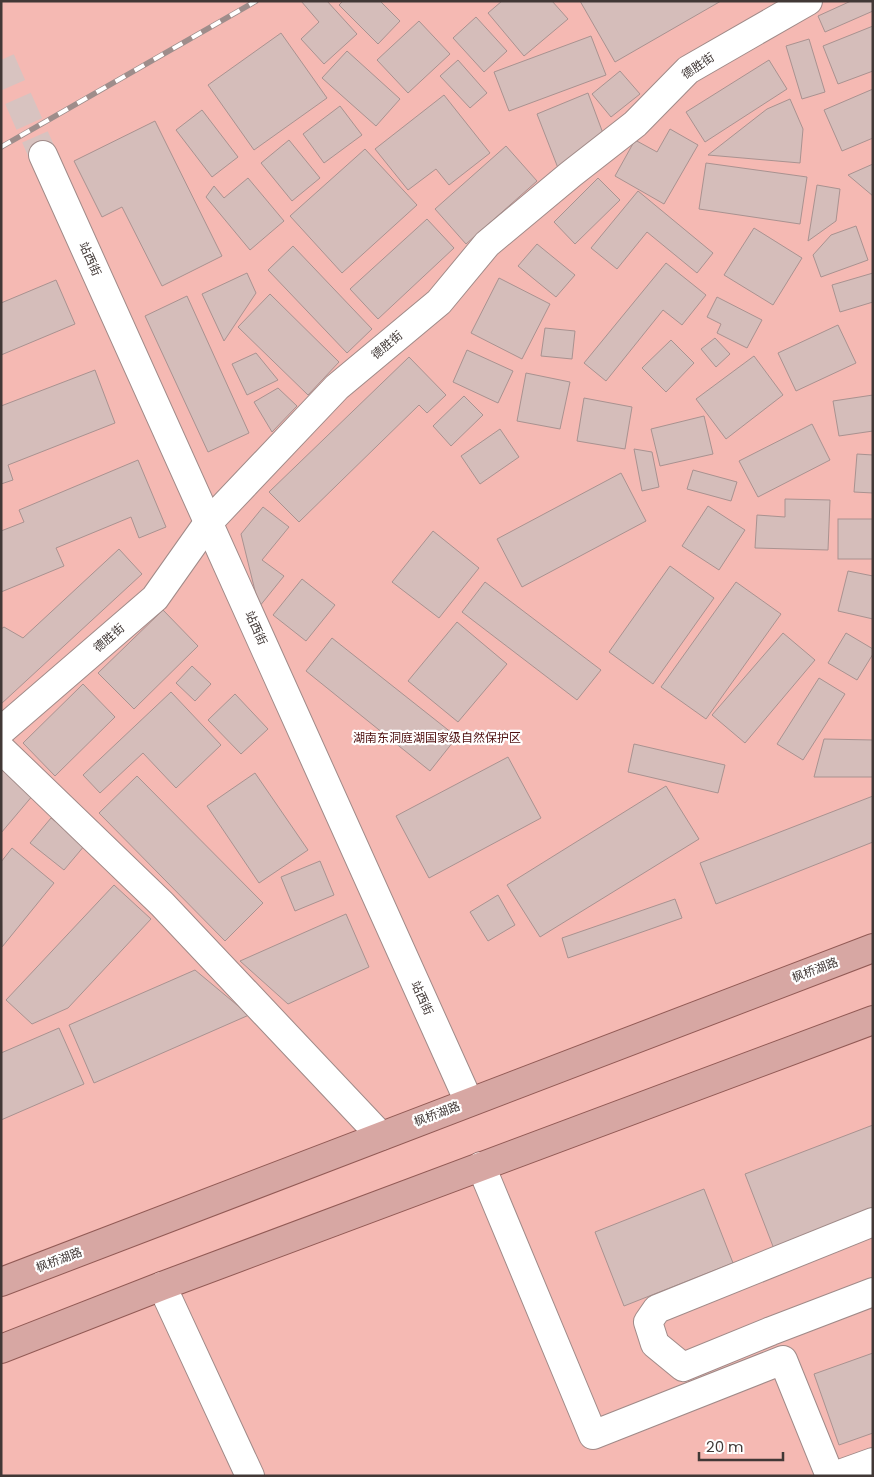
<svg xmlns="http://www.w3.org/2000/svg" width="874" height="1477" viewBox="0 0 874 1477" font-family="Poppins,'Noto Sans SC',sans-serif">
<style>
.green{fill:#f5b9b3}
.building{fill:#d5bdba;stroke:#a99290}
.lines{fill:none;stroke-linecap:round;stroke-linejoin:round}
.major-tunnel{stroke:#d8c3c0;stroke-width:28;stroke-dasharray:28 14;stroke-linecap:butt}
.minor-casing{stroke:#a08a88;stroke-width:30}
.major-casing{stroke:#925a55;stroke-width:30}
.minor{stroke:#fff;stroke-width:28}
.major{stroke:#d7a7a3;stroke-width:28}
.rail-casing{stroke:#9e8d8b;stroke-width:5.5}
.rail{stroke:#fff;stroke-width:4;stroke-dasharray:11;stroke-linecap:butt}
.labels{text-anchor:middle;stroke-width:4.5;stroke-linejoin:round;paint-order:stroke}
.street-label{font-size:12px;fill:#413836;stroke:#fff}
.park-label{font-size:12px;fill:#4e100f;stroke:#fff}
</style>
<rect width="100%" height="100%" fill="#fee6e3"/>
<rect class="green" x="1" y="1" width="872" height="1475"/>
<g class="building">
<polygon points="301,1 327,1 357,34 324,64 301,39 319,22"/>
<polygon points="343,1 380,1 400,21 378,44 339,5"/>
<polygon points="502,1 552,1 568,19 524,56 488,13"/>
<polygon points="580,1 721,1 615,62"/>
<polygon points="851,1 873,1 873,11 825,32 818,16"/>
<polygon points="476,17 507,51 484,72 453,38"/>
<polygon points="419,21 450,54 408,93 377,60"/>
<polygon points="873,26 873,71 838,84 823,46"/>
<polygon points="281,33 327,98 254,150 208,85"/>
<polygon points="591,36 606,75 509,111 494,72"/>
<polygon points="809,39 825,92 802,99 786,46"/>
<polygon points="347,51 400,99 376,126 322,78"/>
<polygon points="458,60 487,93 470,108 440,76"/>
<polygon points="769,60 787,89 705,142 686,112"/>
<polygon points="620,71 640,94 611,117 592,94"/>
<polygon points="873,89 873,138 842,151 824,110"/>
<polygon points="588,93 604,136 558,168 537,114"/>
<polygon points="444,95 490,153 449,185 436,169 408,190 375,149"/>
<polygon points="790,99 803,129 800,163 708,155 767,109"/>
<polygon points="340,106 362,135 324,163 303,134"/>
<polygon points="202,110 238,157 212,177 176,130"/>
<polygon points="155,121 222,256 162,286 122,207 102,217 74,161"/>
<polygon points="670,129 698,145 664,204 615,176 635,140 657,152"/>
<polygon points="289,140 320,178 292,201 261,163"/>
<polygon points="506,146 537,181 466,244 435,209"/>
<polygon points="365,149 417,205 342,273 290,216"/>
<polygon points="706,163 807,177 800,224 699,209"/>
<polygon points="873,164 873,196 848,175"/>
<polygon points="248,178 284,221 250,250 206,197 214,186 224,198"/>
<polygon points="598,178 620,200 575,244 554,222"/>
<polygon points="817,185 840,189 836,221 808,241"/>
<polygon points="638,191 713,253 697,273 647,232 617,269 591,248"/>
<polygon points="427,219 454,248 378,319 350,289"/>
<polygon points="856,226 868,260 821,277 813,255 831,235"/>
<polygon points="754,228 802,258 773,305 724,275"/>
<polygon points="537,244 575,275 556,297 518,266"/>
<polygon points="293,246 372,329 347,353 268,270"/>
<polygon points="666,263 706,295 682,325 663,310 606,381 584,363"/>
<polygon points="247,273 256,293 224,341 202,294"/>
<polygon points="873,273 873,302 840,312 832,285"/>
<polygon points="499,278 550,304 522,359 471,333"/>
<polygon points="56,280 75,324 1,355 1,303"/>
<polygon points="270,294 339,362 308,395 238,327"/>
<polygon points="187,296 249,433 208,452 145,316"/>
<polygon points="717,297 762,320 747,348 717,333 721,324 707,317"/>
<polygon points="838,325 856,363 796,391 778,353"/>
<polygon points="545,328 575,331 572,359 541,356"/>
<polygon points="715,338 730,354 716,367 701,349"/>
<polygon points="671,340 694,363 666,392 642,368"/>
<polygon points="467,350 513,371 498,403 453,382"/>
<polygon points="256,353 278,380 247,395 232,364"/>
<polygon points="754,356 783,395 726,439 696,399"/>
<polygon points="409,357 446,395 427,413 419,405 299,522 269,492"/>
<polygon points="95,370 115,423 8,465 13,480 1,484 1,406"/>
<polygon points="526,373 570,382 560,429 517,421"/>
<polygon points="278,388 297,406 272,432 254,402"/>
<polygon points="873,395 873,431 839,436 833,401"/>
<polygon points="464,396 483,415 451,446 433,426"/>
<polygon points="584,398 632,407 625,449 577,441"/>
<polygon points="704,416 713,454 660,466 651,429"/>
<polygon points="812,424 830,460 758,497 739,461"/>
<polygon points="500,429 519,457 480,484 461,456"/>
<polygon points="634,449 652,452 659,487 642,491"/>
<polygon points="857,454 873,455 873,493 854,492"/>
<polygon points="138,460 166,527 139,538 131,517 56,548 64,566 1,592 1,531 24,522 19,510"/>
<polygon points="693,470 737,482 731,501 687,489"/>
<polygon points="621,473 646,521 522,587 497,539"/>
<polygon points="785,499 830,500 828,550 755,548 757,515 785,517"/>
<polygon points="708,506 745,530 719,570 682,546"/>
<polygon points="263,507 289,527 262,560 284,576 259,607 241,534"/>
<rect x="838" y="519" width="35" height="40"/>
<polygon points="433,531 479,568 439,618 392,582"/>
<polygon points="119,549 142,574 1,704 1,629 4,627 23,638"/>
<polygon points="670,566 714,598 653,684 609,652"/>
<polygon points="848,571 873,576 873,619 838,611"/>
<polygon points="302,579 335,605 306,641 273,615"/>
<polygon points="485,582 601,670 577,700 462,612"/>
<polygon points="736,582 781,614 706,719 661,687"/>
<polygon points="163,610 198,646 134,709 98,673"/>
<polygon points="457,622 507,664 458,722 408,681"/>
<polygon points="783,633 815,660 745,743 712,715"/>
<polygon points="846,633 873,649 873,654 857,680 828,663"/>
<polygon points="332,638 457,737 430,771 306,671"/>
<polygon points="192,666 211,684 195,701 176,683"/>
<polygon points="819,678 845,694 803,760 777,744"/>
<polygon points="83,684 115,717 55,776 23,743"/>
<polygon points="171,692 221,745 176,788 143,753 100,793 83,775"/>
<polygon points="235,694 268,729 241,754 208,720"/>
<polygon points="824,739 873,740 873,777 814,777"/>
<polygon points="634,744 725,765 718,793 628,772"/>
<polygon points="1,757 39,788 1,833"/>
<polygon points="508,757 541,818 429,878 396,816"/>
<polygon points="255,773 308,850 259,883 207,806"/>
<polygon points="137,776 263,903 225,941 99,813"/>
<polygon points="666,786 699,839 540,937 507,885"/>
<polygon points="873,796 873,842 716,904 700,863"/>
<polygon points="51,818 85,845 64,870 30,843"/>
<polygon points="12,848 54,883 2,947 1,862"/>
<polygon points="320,861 334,895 295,911 281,877"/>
<polygon points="114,885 151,919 68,1008 32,1024 6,1000"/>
<polygon points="498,895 515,925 488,941 470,912"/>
<polygon points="675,899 682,918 568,958 562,938"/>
<polygon points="346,914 369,967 288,1004 240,961"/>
<polygon points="195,970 249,1015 94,1083 69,1025"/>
<polygon points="59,1028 84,1084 1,1120 1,1053"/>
<polygon points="873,1125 873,1210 774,1249 745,1174"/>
<polygon points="704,1189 733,1263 624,1306 595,1232"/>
<polygon points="873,1353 873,1433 839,1445 814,1374"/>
</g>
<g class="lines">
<polyline class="major-tunnel" points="1,60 43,155"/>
<defs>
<g id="minor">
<polyline points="43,155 469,1102"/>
<polyline points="1,731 155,598 208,523 337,387 439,302 487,244 571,174 635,124 688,70 808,1"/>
<polyline points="1,749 162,904 381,1136"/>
<polyline points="481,1166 593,1435 783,1360 830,1476"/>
<polyline points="873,1222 657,1309 648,1322 655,1344 683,1367 771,1331 873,1292"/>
<polyline points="162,1286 250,1476"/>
<polyline points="834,1476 873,1462"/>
</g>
<g id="major">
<polyline points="1,1282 873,948"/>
<polyline points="1,1349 162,1286 873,1020"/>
</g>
</defs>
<use href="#minor" class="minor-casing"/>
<use href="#major" class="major-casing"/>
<use href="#minor" class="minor"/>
<use href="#major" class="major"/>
<defs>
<polyline id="rail" points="1,147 256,1"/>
</defs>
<use href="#rail" class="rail-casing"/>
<use href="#rail" class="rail"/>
</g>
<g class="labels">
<g class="street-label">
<text transform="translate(698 66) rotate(-34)" y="4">德胜街</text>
<text transform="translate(90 259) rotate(66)" y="4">站西街</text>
<text transform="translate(387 345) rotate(-40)" y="4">德胜街</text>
<text transform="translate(256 628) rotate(66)" y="4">站西街</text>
<text transform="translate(109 638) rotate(-41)" y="4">德胜街</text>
<text transform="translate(815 970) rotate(-21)" y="4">枫桥湖路</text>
<text transform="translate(422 998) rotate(66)" y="4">站西街</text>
<text transform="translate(437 1114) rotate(-21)" y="4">枫桥湖路</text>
<text transform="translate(59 1260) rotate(-21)" y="4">枫桥湖路</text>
</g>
<g class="park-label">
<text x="437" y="742">湖南东洞庭湖国家级自然保护区</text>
</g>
</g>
<rect width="874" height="1477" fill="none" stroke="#413836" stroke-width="5"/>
<path d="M699 1452v8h84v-8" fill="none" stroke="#413836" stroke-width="2.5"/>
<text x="706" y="1452" font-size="15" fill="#413836" stroke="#ffffff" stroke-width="4" paint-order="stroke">20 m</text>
</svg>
